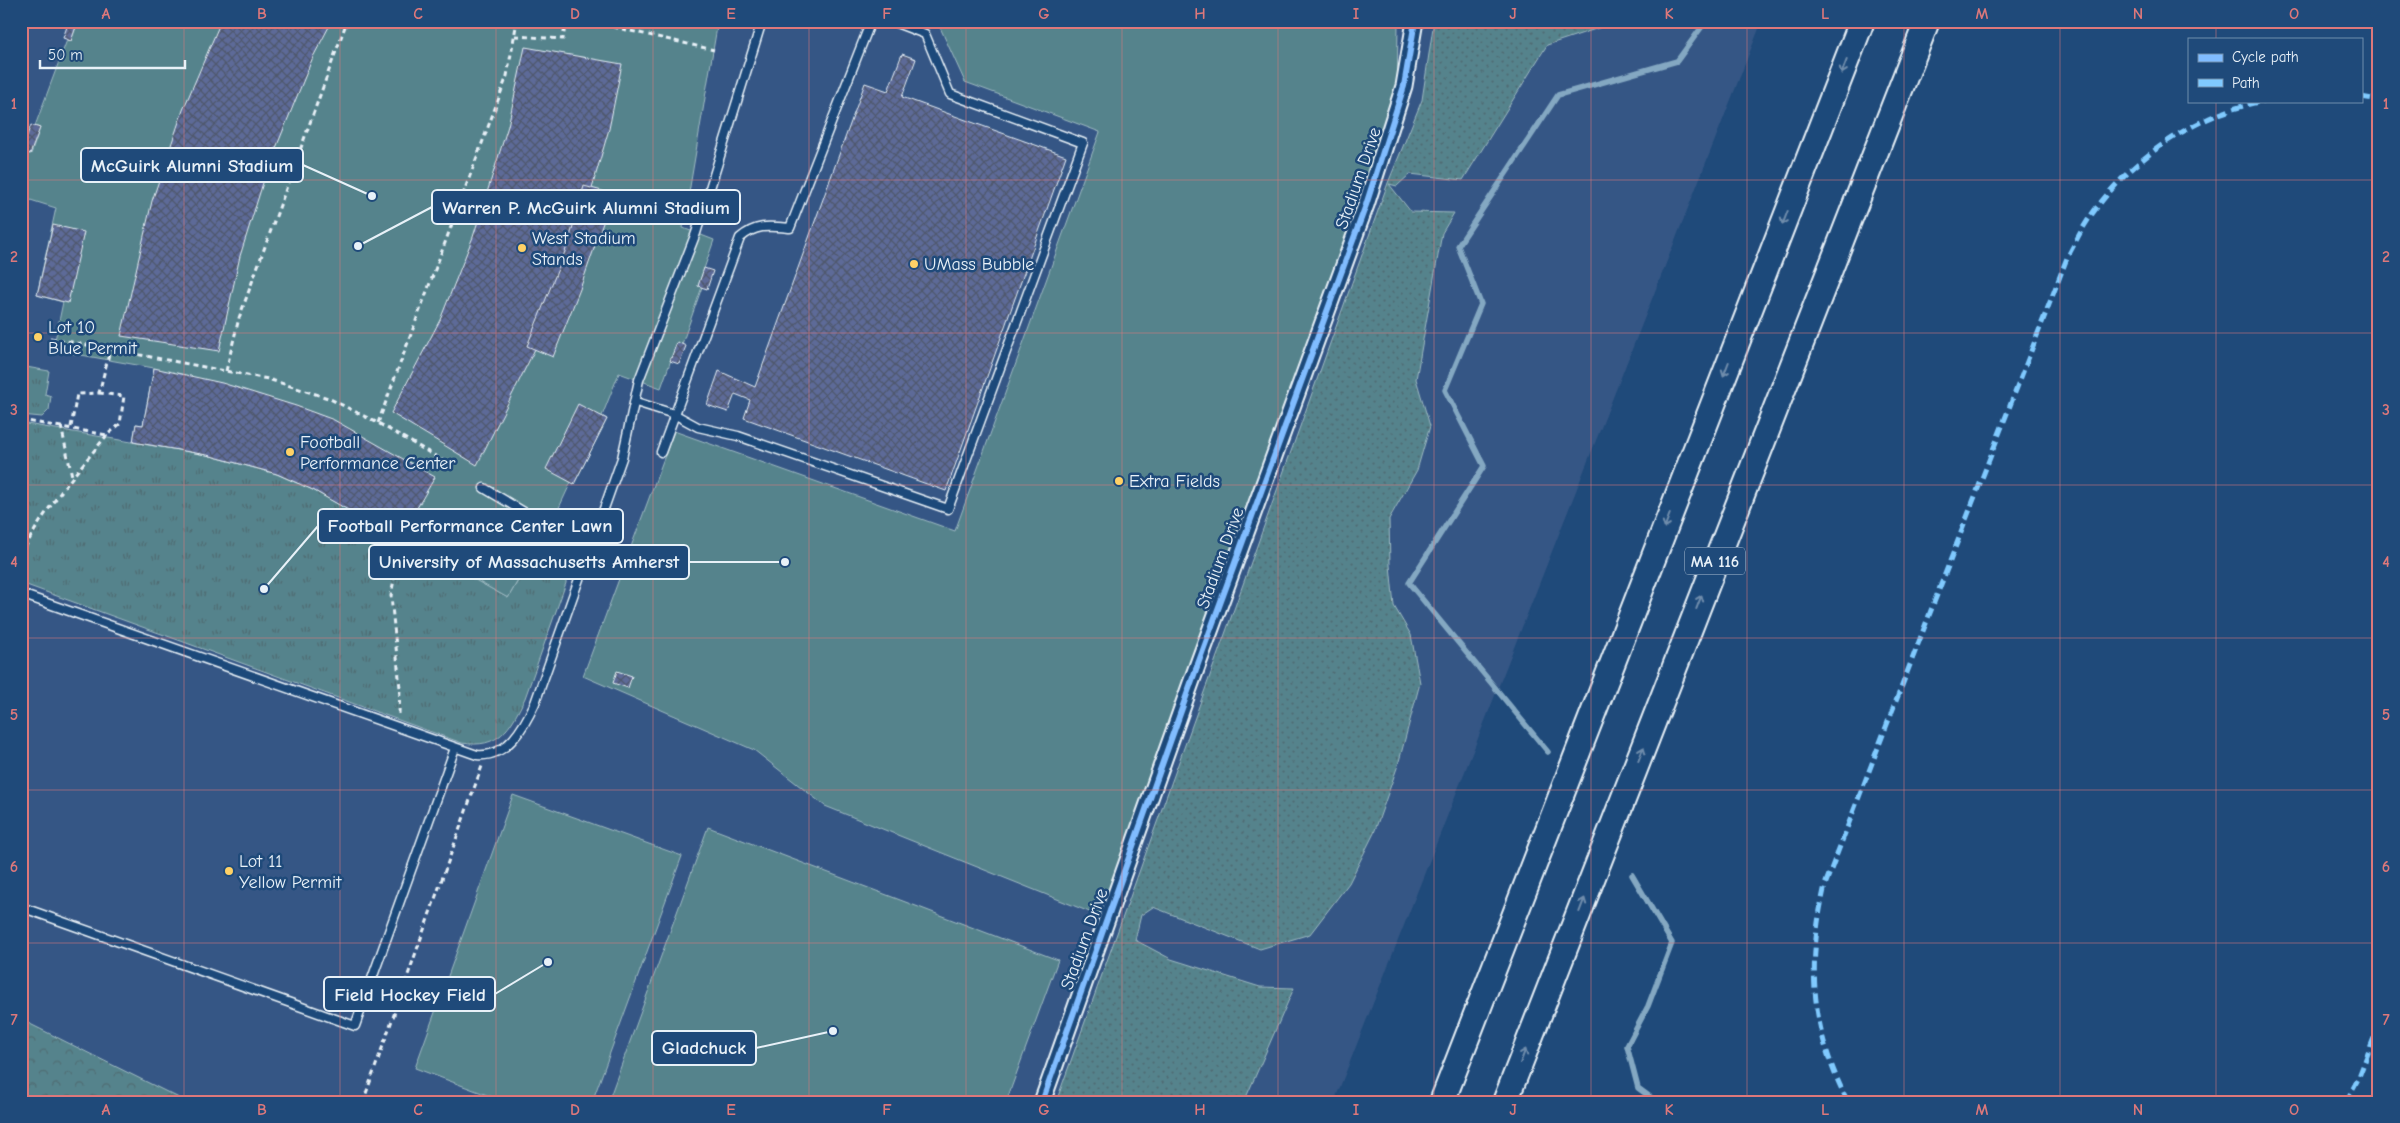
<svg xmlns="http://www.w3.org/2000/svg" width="2400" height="1123" viewBox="0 0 2400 1123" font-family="'Comic Neue',sans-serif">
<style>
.built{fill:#365785}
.grass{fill:url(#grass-dots);stroke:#9ebac2}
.forest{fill:url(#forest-crowns);stroke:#9ebac2}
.park{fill:url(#park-tufts);stroke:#9ebac2}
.garden{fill:#55838c;stroke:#9ebac2}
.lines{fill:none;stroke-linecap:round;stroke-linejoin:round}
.stream{stroke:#84a8c2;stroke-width:5.5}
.building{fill:url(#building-cross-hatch);stroke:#e8f1f8}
.service-casing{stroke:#e8f1f8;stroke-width:11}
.minor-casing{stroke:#e8f1f8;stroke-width:19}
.primary-casing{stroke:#e8f1f8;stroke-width:28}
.path{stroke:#e8f1f8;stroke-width:3;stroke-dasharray:5 4;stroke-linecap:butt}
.service{stroke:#1f4a7a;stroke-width:8}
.minor{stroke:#1f4a7a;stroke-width:15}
.primary{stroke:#1f4a7a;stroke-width:24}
.quiet{stroke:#80caff;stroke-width:5;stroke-dasharray:10 5;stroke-linecap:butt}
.cycleway-casing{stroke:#1f4a7a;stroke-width:9}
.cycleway{stroke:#80bcff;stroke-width:6}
.oneway{stroke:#6f8dac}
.grid{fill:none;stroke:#dd787b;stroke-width:1;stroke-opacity:0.55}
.poi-dot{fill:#ffd166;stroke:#1f4a7a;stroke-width:2}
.labels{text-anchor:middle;stroke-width:5;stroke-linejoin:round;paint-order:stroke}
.shield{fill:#1f4a7a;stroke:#acbfd2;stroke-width:1}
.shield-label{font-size:16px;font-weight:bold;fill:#e8f1f8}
.street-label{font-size:18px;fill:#e8f1f8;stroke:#1f4a7a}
.poi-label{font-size:18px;fill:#e8f1f8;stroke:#1f4a7a;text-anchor:start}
.leader{fill:none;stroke:#e8f1f8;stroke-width:2}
.callout-dot{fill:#e8f1f8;stroke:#1f4a7a;stroke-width:2}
.callout{fill:#1f4a7a;stroke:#e8f1f8;stroke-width:2}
.callout-label{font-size:19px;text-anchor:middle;font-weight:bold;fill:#e8f1f8}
.neatline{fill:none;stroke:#dd787b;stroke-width:2}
.grid-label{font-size:16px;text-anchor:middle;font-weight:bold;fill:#dd787b}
</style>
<defs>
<pattern id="grass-dots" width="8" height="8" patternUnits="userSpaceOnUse" patternTransform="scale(1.25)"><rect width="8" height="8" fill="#55838c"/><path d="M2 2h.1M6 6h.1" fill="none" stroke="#4f6b72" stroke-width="1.8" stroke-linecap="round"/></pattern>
<pattern id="forest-crowns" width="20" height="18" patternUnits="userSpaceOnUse" patternTransform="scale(1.25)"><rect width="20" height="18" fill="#55838c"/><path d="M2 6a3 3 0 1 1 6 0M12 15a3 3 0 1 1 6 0" fill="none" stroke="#4f6b72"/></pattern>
<pattern id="park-tufts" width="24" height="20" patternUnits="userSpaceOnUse" patternTransform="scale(1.25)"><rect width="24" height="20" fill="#55838c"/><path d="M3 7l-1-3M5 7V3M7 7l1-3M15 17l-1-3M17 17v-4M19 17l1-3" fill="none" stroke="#4f6b72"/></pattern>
<pattern id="building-cross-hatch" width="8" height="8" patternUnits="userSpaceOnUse" patternTransform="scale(1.25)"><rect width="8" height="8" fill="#5d6b98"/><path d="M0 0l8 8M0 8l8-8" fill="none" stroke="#50586d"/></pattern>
</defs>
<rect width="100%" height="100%" fill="#1f4a7a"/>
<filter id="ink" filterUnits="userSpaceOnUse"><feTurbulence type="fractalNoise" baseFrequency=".02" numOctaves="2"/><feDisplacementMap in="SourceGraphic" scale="10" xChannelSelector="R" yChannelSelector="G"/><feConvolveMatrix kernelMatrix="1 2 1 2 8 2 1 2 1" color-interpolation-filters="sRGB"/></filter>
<g filter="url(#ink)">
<polygon class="built" points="21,21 1762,21 1334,1102 21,1102"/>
<polygon class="grass" points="1434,21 1620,21 1547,45 1463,180 1410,174 1397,186 1389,184 1411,212 1454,213 1442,233 1416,379 1430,426 1417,470 1389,519 1390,565 1394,606 1411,635 1420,683 1398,765 1374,833 1349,883 1310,934 1260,949 1153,907 1141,915 1135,940 1171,959 1260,987 1294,988 1244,1102 1056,1102 1388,183 1422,100"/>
<polygon class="forest" points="21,1020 22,1020 187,1102 21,1102"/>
<g class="park">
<polygon points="21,362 26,362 26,367 49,371 45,394 51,396 49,410 42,417 21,415"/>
<path d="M 21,423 L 207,455 L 277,474 L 313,490 L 508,598 L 543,538 C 561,548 566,563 566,583 L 525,698 C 510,729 499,749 462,743 L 21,583 Z"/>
</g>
<g class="garden">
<polygon points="78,21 718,21 683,228 714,240 698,286 702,287 682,344 677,343 661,388 619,373 602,416 607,419 574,484 571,482 557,512 508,598 313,490 277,474 207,455 133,442 136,424 143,425 154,368 53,350 63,302 37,295 56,208 21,197 21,166 26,153 31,154 40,128 35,126 67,40 71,41"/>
<polygon points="935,21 1398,21 1397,108 1107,919 825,806 754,750 583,676 674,431 955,531 1100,132 965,82 938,23"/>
<polygon points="513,795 682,856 592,1102 506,1102 415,1068"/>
<polygon points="708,827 1058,960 1006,1102 608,1102"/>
</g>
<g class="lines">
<g class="stream">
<polyline points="1548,752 1409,583 1484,466 1445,390 1481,304 1458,246 1558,95 1677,61 1706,21"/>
<polyline points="1632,875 1672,943 1648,1006 1627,1046 1638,1088 1657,1102"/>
</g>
</g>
<g class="building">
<polygon points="69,21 78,21 71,41 63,38"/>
<polygon points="221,21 332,21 313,57 267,170 240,256 219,351 121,336 152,201 183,110"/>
<polygon points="525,47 622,64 609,129 571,260 535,349 477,465 391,413 440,320 473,237 508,126"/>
<polygon points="902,54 916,59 902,97 1066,156 946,491 744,418 750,400 735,394 728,412 707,405 719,371 755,387 865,83 888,91"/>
<polygon points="31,125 40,128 30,154 21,151"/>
<polygon points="584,186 613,194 580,289 553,357 527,346 568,244"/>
<polygon points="53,225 84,232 68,303 37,295"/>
<polygon points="704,268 713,271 707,289 698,286"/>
<polygon points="677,342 686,346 679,364 670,361"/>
<polygon points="154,368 222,383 296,406 334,420 435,477 399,539 313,490 277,474 207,455 133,442 136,424 143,425"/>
<polygon points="578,404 607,419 574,484 546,469"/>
<polygon points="617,671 632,676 628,688 613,683"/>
</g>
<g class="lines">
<defs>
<g id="service">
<polyline points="636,402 674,414 698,427 738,436 948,509 1083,143 950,94 925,34 891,21"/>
<path d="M 661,452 L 740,238 C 756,224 769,226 790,228 L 871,21"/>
<polyline points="484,488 549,527 590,544"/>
<path d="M 21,594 L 477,755 C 507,758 524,727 535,703 L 622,458 L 639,380 L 696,233 L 762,21"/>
<polyline points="21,907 355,1026 455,748"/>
</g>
<polyline id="minor" points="1042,1102 1191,683 1366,205 1404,86 1415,21"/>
<g id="primary">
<polyline points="1442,1102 1862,21"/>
<polyline points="1505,1102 1927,21"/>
</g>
</defs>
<use href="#service" class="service-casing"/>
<use href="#minor" class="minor-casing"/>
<use href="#primary" class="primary-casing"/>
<g class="path">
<polyline points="587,21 714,50"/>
<polyline points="515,36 563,39 565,26 571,21"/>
<polyline points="50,338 268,379 328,398 378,423 444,461"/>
<polyline points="226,371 239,318 347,21"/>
<polyline points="21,420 107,435 120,424 124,396 99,393"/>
<polyline points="378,423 507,76 517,21"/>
<polyline points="61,426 72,476"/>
<polyline points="71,427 77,394 99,393 110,350"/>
<path d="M 21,556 C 42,511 76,473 107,435"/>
<polyline points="399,714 400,688 391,596 395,573 408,544"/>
<polyline points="363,1102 482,766"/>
</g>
<use href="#service" class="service"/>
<use href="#minor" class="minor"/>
<use href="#primary" class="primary"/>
<g class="quiet">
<polyline points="2361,97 2379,100"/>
<path d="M 1848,1102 C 1810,1028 1807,965 1825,885 L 2067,258 C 2075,243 2082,228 2092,214 C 2132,158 2195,114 2264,101"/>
<polyline points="2346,1102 2358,1079 2379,1025"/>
</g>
<defs>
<polyline id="cycleway" points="1042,1102 1191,683 1366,205 1404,86 1415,21"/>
</defs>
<use href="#cycleway" class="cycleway-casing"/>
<use href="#cycleway" class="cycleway"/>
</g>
<defs><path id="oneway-shaft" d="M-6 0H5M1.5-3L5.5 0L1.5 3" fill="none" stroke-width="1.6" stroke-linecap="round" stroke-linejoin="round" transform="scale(1.25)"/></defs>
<g class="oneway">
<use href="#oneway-shaft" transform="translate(1844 67) rotate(111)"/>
<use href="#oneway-shaft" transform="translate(1785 218) rotate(111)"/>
<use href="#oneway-shaft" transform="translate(1726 369) rotate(111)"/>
<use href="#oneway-shaft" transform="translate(1667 521) rotate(111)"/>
<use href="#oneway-shaft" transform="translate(1699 602) rotate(-69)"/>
<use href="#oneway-shaft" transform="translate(1641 754) rotate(-69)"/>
<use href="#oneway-shaft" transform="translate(1582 905) rotate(-69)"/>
<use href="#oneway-shaft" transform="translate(1523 1056) rotate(-69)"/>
</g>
</g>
<path class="grid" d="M 184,21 L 184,1102M 340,21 L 340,1102M 496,21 L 496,1102M 653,21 L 653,1102M 809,21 L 809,1102M 966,21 L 966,1102M 1122,21 L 1122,1102M 1278,21 L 1278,1102M 1434,21 L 1434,1102M 1591,21 L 1591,1102M 1747,21 L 1747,1102M 1904,21 L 1904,1102M 2060,21 L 2060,1102M 2216,21 L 2216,39M 2216,101 L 2216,1102M 21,180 L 2379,180M 21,333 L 2379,333M 21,485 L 2379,485M 21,638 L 2379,638M 21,790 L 2379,790M 21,943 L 2379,943"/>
<g class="poi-dot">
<circle cx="522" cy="248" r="5"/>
<circle cx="914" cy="264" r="5"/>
<circle cx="38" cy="337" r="5"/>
<circle cx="290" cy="452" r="5"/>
<circle cx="1119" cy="481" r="5"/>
<circle cx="229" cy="871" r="5"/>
</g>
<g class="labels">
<rect class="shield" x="1685" y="547.5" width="60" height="27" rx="4"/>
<g class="shield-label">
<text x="1715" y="567">MA 116</text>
</g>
<g class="street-label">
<text transform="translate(1358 178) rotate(-71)" y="6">Stadium Drive</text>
<text transform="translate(1220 558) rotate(-70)" y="6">Stadium Drive</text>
<text transform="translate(1084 939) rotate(-70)" y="6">Stadium Drive</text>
</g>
<g class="poi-label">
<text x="532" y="244">West Stadium<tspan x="532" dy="21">Stands</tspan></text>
<text x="924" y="270">UMass Bubble</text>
<text x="48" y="333">Lot 10<tspan x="48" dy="21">Blue Permit</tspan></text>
<text x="300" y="448">Football<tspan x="300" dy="21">Performance Center</tspan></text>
<text x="1129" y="487">Extra Fields</text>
<text x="239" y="867">Lot 11<tspan x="239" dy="21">Yellow Permit</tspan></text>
</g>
</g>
<path class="leader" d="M372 196L303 165M358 246L432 207M264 589L318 526M785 562L689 562M548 962L495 994M833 1031L756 1048"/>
<g class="callout-dot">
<circle cx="372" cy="196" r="5"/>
<circle cx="358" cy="246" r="5"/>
<circle cx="264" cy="589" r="5"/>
<circle cx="785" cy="562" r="5"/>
<circle cx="548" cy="962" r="5"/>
<circle cx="833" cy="1031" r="5"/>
</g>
<g class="callout">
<rect x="81" y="148" width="222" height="34" rx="5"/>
<rect x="432" y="190" width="308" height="34" rx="5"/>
<rect x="318" y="509" width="305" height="34" rx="5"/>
<rect x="369" y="545" width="320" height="34" rx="5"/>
<rect x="324" y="977" width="171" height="34" rx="5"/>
<rect x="652" y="1031" width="104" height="34" rx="5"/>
</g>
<g class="callout-label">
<text x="192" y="172">McGuirk Alumni Stadium</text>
<text x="586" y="214">Warren P. McGuirk Alumni Stadium</text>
<text x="470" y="532">Football Performance Center Lawn</text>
<text x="529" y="568">University of Massachusetts Amherst</text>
<text x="410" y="1001">Field Hockey Field</text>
<text x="704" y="1054">Gladchuck</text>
</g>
<rect width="2400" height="1123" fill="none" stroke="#1f4a7a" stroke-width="55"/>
<rect x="2188" y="38" width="175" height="65" fill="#1f4a7a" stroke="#6f8dac"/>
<rect x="2198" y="54" width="25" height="8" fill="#80bcff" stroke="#6f8dac"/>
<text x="2232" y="62" font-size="15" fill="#e8f1f8">Cycle path</text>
<rect x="2198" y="79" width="25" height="8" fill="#80caff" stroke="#6f8dac"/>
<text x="2232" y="88" font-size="15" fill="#e8f1f8">Path</text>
<path d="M40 60v8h145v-8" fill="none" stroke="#e8f1f8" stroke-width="2.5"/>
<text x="48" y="60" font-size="15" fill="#e8f1f8" stroke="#1f4a7a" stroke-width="4" paint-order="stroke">50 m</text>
<rect x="28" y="28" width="2344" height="1068" class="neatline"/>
<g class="grid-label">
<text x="106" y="19">A</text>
<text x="262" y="19">B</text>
<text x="418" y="19">C</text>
<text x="575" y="19">D</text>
<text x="731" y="19">E</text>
<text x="887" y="19">F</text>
<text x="1044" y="19">G</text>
<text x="1200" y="19">H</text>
<text x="1356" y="19">I</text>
<text x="1513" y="19">J</text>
<text x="1669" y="19">K</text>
<text x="1825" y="19">L</text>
<text x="1982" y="19">M</text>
<text x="2138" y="19">N</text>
<text x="2294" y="19">O</text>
<text x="14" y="109">1</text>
<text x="2386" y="109">1</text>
<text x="14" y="262">2</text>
<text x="2386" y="262">2</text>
<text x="14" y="415">3</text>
<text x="2386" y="415">3</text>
<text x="14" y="567">4</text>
<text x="2386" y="567">4</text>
<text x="14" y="720">5</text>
<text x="2386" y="720">5</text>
<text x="14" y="872">6</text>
<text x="2386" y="872">6</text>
<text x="14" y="1025">7</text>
<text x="2386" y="1025">7</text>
<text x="106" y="1115">A</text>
<text x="262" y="1115">B</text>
<text x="418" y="1115">C</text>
<text x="575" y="1115">D</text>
<text x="731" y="1115">E</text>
<text x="887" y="1115">F</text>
<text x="1044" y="1115">G</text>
<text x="1200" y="1115">H</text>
<text x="1356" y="1115">I</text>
<text x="1513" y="1115">J</text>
<text x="1669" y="1115">K</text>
<text x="1825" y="1115">L</text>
<text x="1982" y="1115">M</text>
<text x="2138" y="1115">N</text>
<text x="2294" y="1115">O</text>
</g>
</svg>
